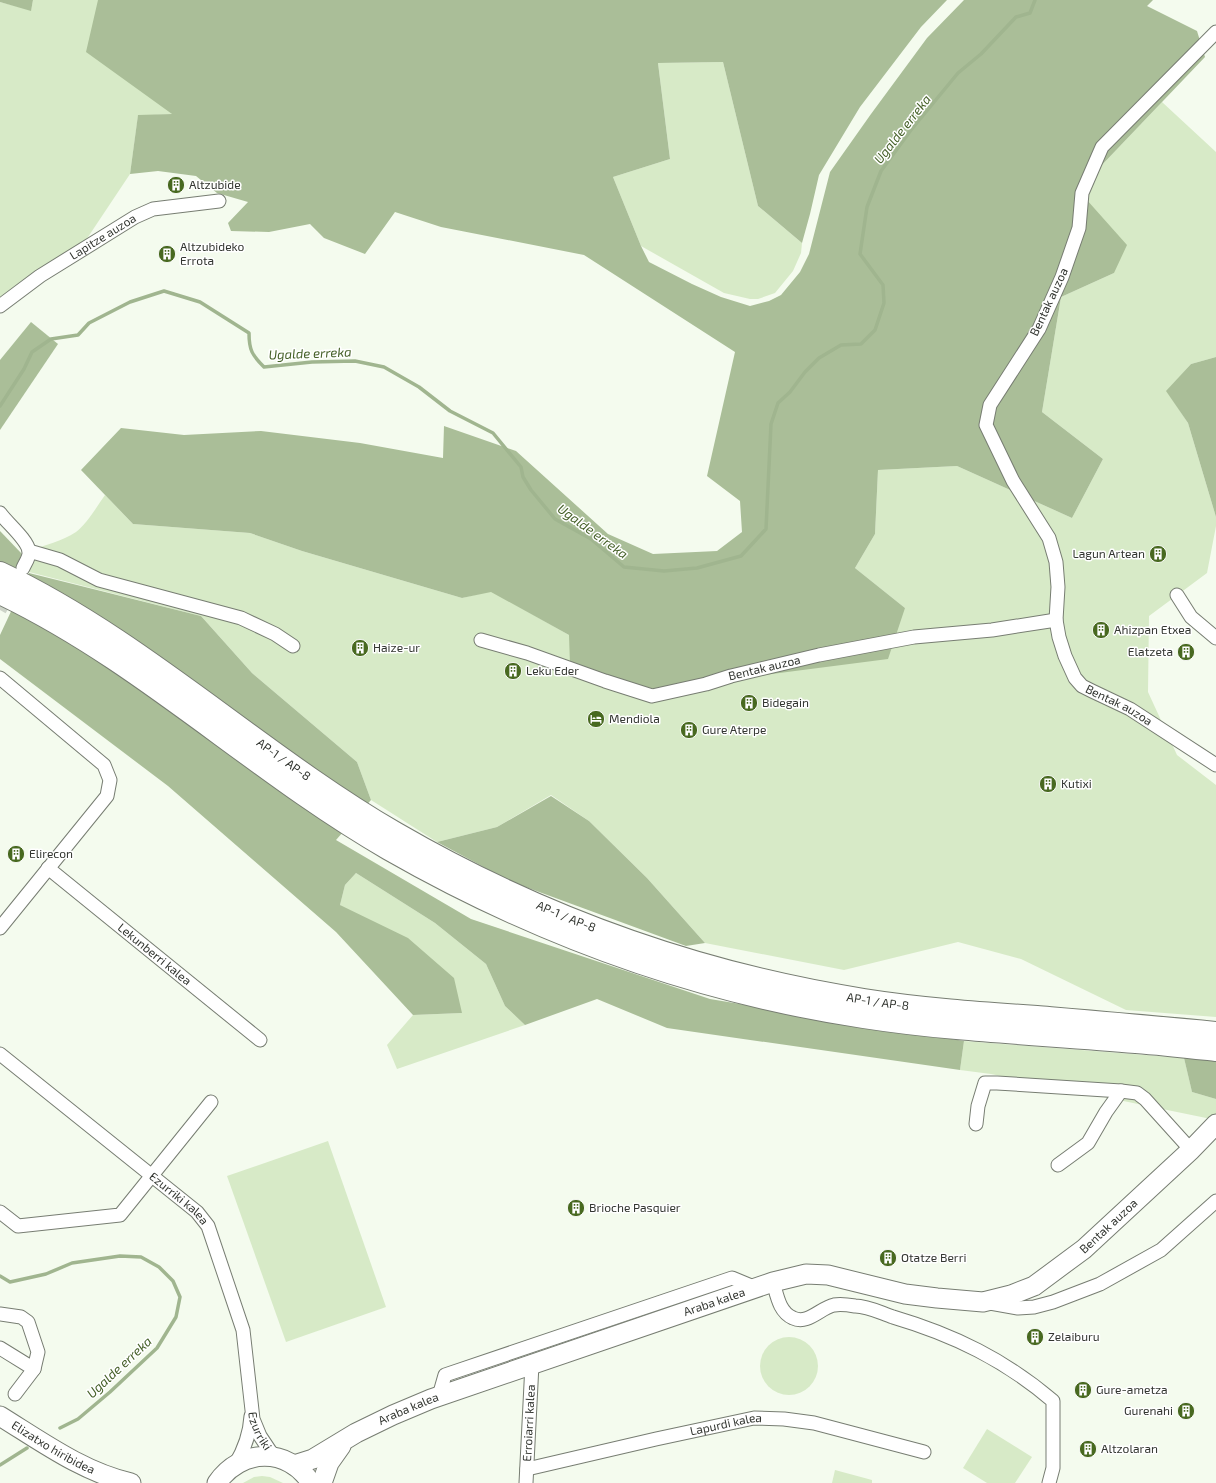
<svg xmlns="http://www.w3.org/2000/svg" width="1216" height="1483" viewBox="0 0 1216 1483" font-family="'Exo 2',sans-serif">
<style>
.green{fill:#d7eac7}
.forest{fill:#aabe98}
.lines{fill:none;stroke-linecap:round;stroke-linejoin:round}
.stream{stroke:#a0b58f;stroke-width:3.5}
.street-tunnel{stroke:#cdd4c8;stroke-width:13;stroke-dasharray:13 6;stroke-linecap:butt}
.street-casing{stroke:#777d72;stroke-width:15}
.secondary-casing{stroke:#777d72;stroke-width:21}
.highway-casing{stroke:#777d72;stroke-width:24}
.street{stroke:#fff;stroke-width:13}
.secondary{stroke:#fff;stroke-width:19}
.highway{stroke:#fff;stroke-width:22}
.labels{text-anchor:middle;stroke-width:3;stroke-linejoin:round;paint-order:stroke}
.poi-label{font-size:12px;fill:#333631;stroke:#fff;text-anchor:start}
.street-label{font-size:12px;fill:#333631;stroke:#fff}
.water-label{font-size:13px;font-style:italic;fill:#456028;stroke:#fff}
</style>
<rect width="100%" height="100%" fill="#f4fbee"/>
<g class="green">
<polygon points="33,0 100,0 172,114 138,116 130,174 78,252 0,306 0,2 31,10"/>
<polygon points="723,62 758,206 802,243 801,253 793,271 775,293 758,299 750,299 724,293 641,246 613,177 670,159 658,63"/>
<path d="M 1162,102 L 1216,152 L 1216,357 L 1191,364 L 1167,391 L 1188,423 L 1216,517 L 1216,526 L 1207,573 L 1149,616 L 1148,692 L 1177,755 L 1216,785 L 1216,1017 L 1126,1010 L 1021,959 L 958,942 L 844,970 L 705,943 L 647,878 L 589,821 L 551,795 L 497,827 L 437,842 L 371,800 L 357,762 L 252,673 L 201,616 L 29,572 L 29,551 C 45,545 62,541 76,532 C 86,525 98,505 105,495 L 133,524 L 250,533 L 302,551 L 462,598 L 491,591 L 569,635 L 905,608 L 855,568 L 875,534 L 878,470 L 957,466 L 1072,518 L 1103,459 L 1042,412 L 1061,297 L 1114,273 L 1078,190 Z"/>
<polygon points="356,873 435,923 486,964 505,1006 525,1025 397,1069 387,1045 413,1015 462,1013 340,905 345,885"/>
<polygon points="964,1041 1184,1058 1192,1092 1216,1099 1216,1120 991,1074 960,1070"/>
<polygon points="328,1141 386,1307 286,1342 227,1176"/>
<circle cx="789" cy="1366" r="29"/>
<polygon points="987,1429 1032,1457 1015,1483 987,1483 963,1468"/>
<polygon points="835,1470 872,1480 872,1483 832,1483"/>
<polygon points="262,1476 270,1477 283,1483 243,1483 254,1477"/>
</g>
<g class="forest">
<polygon points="0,0 33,0 31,11 0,2"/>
<polygon points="98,0 947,0 921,27 860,107 819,175 810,214 802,243 758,206 723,62 658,63 670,159 613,177 641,246 649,262 692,284 721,297 750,306 769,301 781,295 800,272 809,254 830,172 871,114 927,38 964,0 1153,0 1147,6 1197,31 1205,57 1078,190 1127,245 1114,273 1061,297 1042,412 1103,459 1072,518 957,466 878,470 875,534 855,568 905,608 888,659 654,689 570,665 569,635 491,592 462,598 302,551 250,533 133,524 81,470 121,428 184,435 261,431 360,443 443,458 444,426 516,451 608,534 653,554 717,551 742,532 740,501 707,476 735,352 584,255 441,227 395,212 365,254 324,238 310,224 269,232 231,231 228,223 248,202 217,193 196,176 158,171 130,174 138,115 172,114 86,52"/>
<polygon points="31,322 58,344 0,430 0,360"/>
<polygon points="1216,357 1216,517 1188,423 1166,391 1191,364"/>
<polygon points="0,531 22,554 0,602"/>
<polygon points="29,573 201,616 252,673 357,762 371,800 336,840 471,919 710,999 964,1041 960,1070 667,1028 597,999 525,1025 505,1006 486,964 435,923 356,873 345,885 340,905 408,938 454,978 462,1013 413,1015 336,932 168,786 0,659 0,635"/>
<polygon points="551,796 589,821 647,878 705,943 686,946 512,882 437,842 497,827"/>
<polygon points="1184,1058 1216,1061 1216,1099 1192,1092"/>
</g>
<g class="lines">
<g class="stream">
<path d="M 0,406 L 24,369 L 32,352 L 51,339 L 78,335 L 89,323 L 130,302 L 164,291 L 200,302 L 249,333 C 249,350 252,355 264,367 L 312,362 L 355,361 L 384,367 L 419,387 L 450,411 L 493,433 L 521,467 L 523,477 L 531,490 L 555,519 L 591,539 L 624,567 L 664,571 L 697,568 L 741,556 L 766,529 L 771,424 L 778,403 L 790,392 L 805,372 L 819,358 L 841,345 L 861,344 L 875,330 L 884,303 L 883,285 L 860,254 L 867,207 L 881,171 L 911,130 L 958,73 L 981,54 L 1016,17 L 1030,13 L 1035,0"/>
<polyline points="0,1276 10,1282 46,1274 72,1263 120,1256 141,1257 159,1267 173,1281 180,1297 176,1317 157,1348 110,1392 78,1419 60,1428"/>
<polyline points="0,1465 27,1448"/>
</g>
<polyline class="street-tunnel" points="0,610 11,591"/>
<defs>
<g id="street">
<path id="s1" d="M 1216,32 L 1102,147 L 1082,193 L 1079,228 L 1062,277 L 1039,329 L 990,405 L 986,425 L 1013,481 L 1049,538 L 1056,562 L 1058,587 L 1056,620 L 1059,637 L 1065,656 L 1075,678 L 1082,686 L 1092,691 L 1130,709 L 1216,765"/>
<path id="s2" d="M 0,306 L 40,276 L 135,217 L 153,209 L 219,201"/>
<path d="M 0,513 C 7,523 27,539 29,551 C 30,557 25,563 23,568"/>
<polyline points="29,551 60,560 99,580 241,618 275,634 293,646"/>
<polyline points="1177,595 1191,617 1216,638"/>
<path id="s3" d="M 481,640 L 527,653 L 605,681 L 652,696 L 706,684 L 731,676 L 819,655 L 914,637 L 992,630 L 1056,620"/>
<polyline points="0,678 104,765 110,780 107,796 0,928"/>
<path id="s4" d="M 48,868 L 260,1040"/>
<path id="s5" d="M 0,1054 L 197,1212 L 208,1226 L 243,1330 L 253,1419 L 260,1436 L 270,1451 L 277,1458"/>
<polyline points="976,1124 978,1106 985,1083 997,1083 1121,1091 1137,1093 1145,1099 1191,1150"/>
<polyline points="1058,1165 1088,1143 1106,1112 1121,1091"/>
<polyline points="0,1212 18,1226 120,1215 211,1102"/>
<path d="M 773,1282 C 777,1295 779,1312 793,1318 C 808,1325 820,1308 834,1305 C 840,1304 849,1305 855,1306 C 868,1306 881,1313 893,1317 C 954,1335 1005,1360 1053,1401 L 1053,1468 L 1049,1483"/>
<polyline points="990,1303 1018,1308 1034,1307 1053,1302 1100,1284 1161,1250 1216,1201"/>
<polyline points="0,1314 21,1317 28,1322 38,1352 34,1369 0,1348"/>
<polyline points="15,1394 34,1369"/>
<polyline points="439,1396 445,1375 732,1278 756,1288"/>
<path d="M 235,1465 C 244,1450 250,1434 251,1416"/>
<path id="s6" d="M 527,1469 L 656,1439 L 754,1418 L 784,1419 L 814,1423 L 924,1452"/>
<path id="s7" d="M 526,1483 L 532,1364"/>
</g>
<g id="secondary">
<path id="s8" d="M 0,1416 C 42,1442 83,1472 131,1483"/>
<path id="s9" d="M 294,1465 L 313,1459 L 356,1433 L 393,1415 L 431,1399 L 773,1282 L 806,1274 L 828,1275 L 905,1294 L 937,1298 L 983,1302 L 1011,1295 L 1034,1286 L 1084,1249 L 1191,1150 L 1216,1124"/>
<path d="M 217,1483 C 241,1448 288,1447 311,1483"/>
<polyline points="322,1483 329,1463 341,1446"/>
</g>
<g id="highway">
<path id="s10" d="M 0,573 C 143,641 259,754 395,833 C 540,917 699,974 864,1000 C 921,1009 979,1013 1037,1017 C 1096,1022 1156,1027 1216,1033"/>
<path d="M 0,593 C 141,660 255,772 389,849 C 536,933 697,992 864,1017 C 954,1031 1046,1034 1136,1042 C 1163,1044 1189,1047 1216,1050"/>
</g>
</defs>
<use href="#street" class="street-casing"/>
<use href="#secondary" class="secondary-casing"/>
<use href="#highway" class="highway-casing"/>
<use href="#street" class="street"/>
<use href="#secondary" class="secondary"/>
<use href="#highway" class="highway"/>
</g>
<defs>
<symbol id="building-disc" viewBox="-11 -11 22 22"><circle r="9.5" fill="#486920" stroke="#fff"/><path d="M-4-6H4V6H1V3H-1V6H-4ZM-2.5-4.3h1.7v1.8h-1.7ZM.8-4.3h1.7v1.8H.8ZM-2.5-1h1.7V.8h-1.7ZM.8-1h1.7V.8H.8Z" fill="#fff"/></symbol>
<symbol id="hotel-disc" viewBox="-11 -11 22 22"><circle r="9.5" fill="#486920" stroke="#fff"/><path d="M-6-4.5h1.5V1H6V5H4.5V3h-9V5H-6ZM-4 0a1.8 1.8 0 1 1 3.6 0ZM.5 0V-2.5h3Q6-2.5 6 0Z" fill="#fff"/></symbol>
</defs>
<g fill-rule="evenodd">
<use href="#building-disc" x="166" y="175" width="20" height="20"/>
<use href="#building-disc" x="157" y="244" width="20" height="20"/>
<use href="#building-disc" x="1148" y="544" width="20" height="20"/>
<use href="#building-disc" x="1091" y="620" width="20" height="20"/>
<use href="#building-disc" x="350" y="638" width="20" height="20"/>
<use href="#building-disc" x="1176" y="642" width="20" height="20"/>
<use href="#building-disc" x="503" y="661" width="20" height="20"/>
<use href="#building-disc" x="739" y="693" width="20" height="20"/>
<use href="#hotel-disc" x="586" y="709" width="20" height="20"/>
<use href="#building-disc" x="679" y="720" width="20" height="20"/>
<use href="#building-disc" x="1038" y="774" width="20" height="20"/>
<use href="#building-disc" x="6" y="844" width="20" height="20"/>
<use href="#building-disc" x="566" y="1198" width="20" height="20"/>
<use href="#building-disc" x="878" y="1248" width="20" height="20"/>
<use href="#building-disc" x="1025" y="1327" width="20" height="20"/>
<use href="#building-disc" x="1073" y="1380" width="20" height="20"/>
<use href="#building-disc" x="1176" y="1401" width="20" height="20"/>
<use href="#building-disc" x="1078" y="1439" width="20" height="20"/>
</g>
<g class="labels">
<g class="poi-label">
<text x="189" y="189">Altzubide</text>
<text x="180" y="251">Altzubideko<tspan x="180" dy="14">Errota</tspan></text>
<text x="1145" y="558" text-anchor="end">Lagun Artean</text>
<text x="1114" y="634">Ahizpan Etxea</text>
<text x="373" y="652">Haize-ur</text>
<text x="1173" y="656" text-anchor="end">Elatzeta</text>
<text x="526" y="675">Leku Eder</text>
<text x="762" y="707">Bidegain</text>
<text x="609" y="723">Mendiola</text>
<text x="702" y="734">Gure Aterpe</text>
<text x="1061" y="788">Kutixi</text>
<text x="29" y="858">Elirecon</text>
<text x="589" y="1212">Brioche Pasquier</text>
<text x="901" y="1262">Otatze Berri</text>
<text x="1048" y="1341">Zelaiburu</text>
<text x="1096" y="1394">Gure-ametza</text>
<text x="1173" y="1415" text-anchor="end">Gurenahi</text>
<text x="1101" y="1453">Altzolaran</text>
</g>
<g class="street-label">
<text dy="4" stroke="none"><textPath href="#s2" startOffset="124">Lapitze auzoa</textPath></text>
<text transform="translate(1049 302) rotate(-65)" y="4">Bentak auzoa</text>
<text dy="4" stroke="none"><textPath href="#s3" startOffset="296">Bentak auzoa</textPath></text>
<text dy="4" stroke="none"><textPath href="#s1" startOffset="793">Bentak auzoa</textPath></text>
<text dy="4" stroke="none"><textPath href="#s10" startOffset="340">AP-1 / AP-8</textPath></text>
<text dy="4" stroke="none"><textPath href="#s10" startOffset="664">AP-1 / AP-8</textPath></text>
<text dy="4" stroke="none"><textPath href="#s4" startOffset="137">Lekunberri kalea</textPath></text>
<text dy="4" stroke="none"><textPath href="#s10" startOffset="988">AP-1 / AP-8</textPath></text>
<text dy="4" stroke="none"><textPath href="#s5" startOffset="230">Ezurriki kalea</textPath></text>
<text dy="4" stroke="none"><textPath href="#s9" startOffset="877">Bentak auzoa</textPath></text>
<text dy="4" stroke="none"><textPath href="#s9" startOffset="452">Araba kalea</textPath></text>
<text dy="4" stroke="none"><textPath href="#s9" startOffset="128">Araba kalea</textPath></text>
<text dy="4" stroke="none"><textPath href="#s7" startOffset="60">Erroiarri kalea</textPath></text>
<text dy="4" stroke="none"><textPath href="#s6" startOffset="204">Lapurdi kalea</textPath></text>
<text dy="4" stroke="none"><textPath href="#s5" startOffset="483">Ezurriki</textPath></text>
<text dy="4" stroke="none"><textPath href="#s8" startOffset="62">Elizatxo hiribidea</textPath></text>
</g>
<g class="water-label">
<text transform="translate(902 129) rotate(-52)" y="5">Ugalde erreka</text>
<text transform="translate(310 353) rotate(-2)" y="5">Ugalde erreka</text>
<text transform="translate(593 531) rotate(36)" y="5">Ugalde erreka</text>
<text transform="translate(119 1367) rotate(-43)" y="5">Ugalde erreka</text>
</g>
</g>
</svg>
